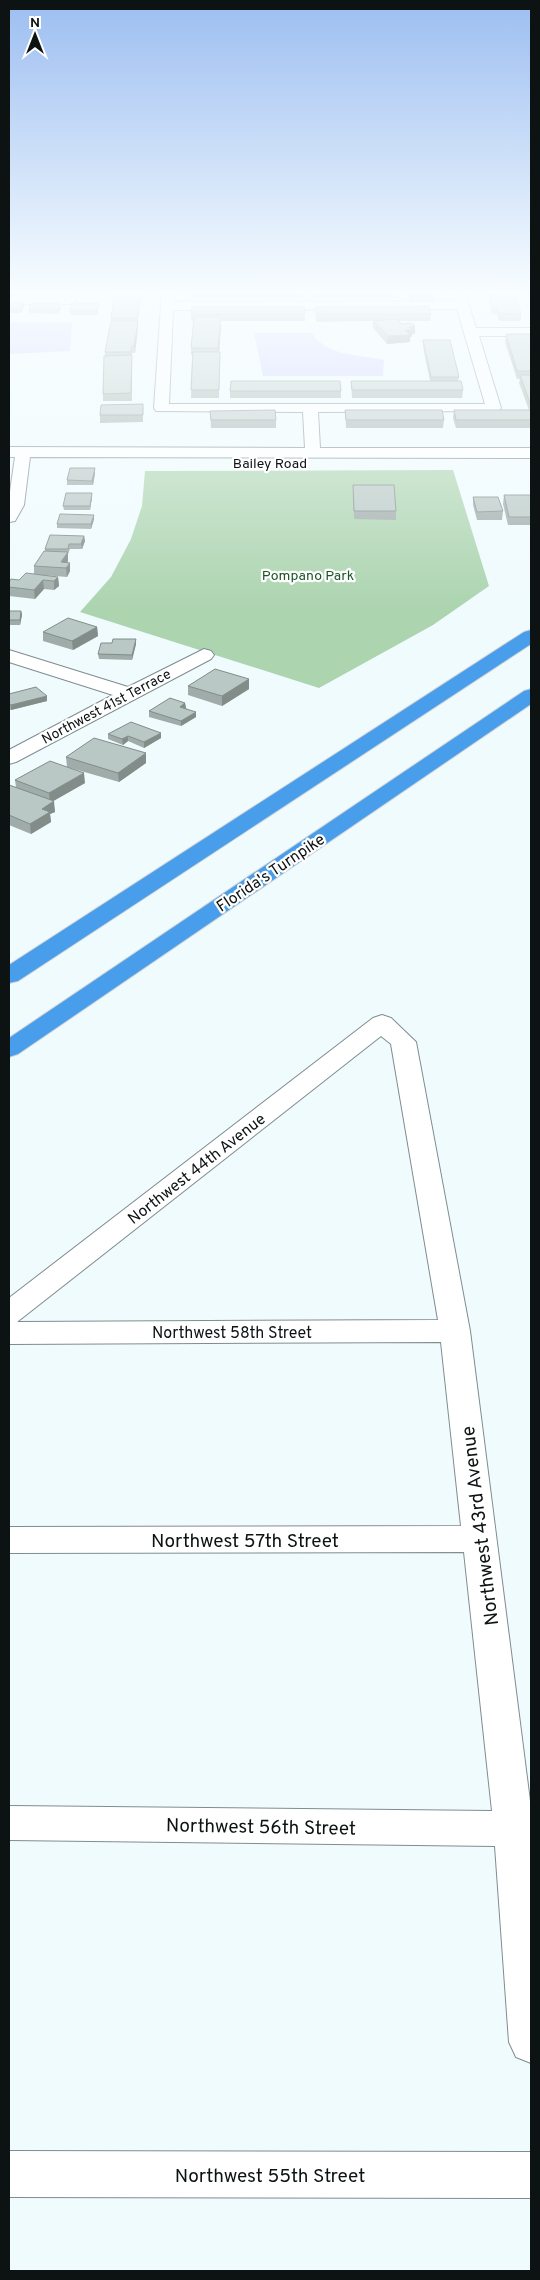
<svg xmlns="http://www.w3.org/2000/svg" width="540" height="2280" viewBox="0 0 540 2280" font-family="Overpass,sans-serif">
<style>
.green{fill:#acd4af}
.water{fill:#cbcdfe}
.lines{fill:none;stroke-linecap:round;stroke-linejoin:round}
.minor-casing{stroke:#7f8d90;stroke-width:2}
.highway-casing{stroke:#d3d4d5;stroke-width:2}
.minor{fill:#fff;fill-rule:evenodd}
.highway{fill:#499eec;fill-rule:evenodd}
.wall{fill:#9faca9}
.shaded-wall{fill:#828c89}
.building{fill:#b9c8c4;stroke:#828c89}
.labels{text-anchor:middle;stroke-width:4.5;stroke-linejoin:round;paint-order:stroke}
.far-street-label{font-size:14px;fill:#0d1213;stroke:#fff}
.far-park-label{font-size:14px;fill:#1a5425;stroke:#fff}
.street-label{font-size:16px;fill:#0d1213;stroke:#fff}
.near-street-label{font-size:19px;fill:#0d1213;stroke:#fff}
</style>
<rect width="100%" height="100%" fill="#f0fbfe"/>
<polygon class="green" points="453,470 489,586 433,625 319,688 80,612 111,577 131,539 142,506 145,471"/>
<g class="water">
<polygon points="9,322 72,323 70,351 10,354 9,360"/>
<path d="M 254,333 L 312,333 C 327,357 359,354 384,360 L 383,376 L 263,376 Z"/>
</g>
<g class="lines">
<defs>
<g id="minor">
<path d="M 162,290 L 174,290 L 174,302 L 455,301 L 452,290 L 464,290 L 476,328 L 531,328 L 531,336 L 479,336 L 501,408 L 499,411 L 318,412 L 320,448 L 531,448 L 531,458 L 30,457 L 24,505 L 15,521 L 9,522 L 9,498 L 15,457 L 9,457 L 9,447 L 305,448 L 303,412 L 156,411 L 154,408 ZM 457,309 L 485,404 L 169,404 L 173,310 Z"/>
<polygon points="9,296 70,296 76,300 70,304 9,304"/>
<polygon points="204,649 211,651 214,655 211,659 16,762 9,764 9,750 113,695 9,662 9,650 128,687"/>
<path d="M 382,1015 L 391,1018 L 416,1042 L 470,1331 L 531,1809 L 531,2063 L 516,2057 L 509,2042 L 495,1846 L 9,1840 L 9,1806 L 492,1811 L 464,1552 L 9,1553 L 9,1527 L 461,1526 L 441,1342 L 9,1344 L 9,1298 L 373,1018 ZM 381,1036 L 391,1044 L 438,1320 L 17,1322 Z"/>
<polygon points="9,2151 531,2152 531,2198 9,2197"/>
</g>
<g id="highway">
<polygon points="531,630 531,644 18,981 9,983 9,965 524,632"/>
<polygon points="531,689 531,704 18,1054 9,1057 9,1038 524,691"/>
</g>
</defs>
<use href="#minor" class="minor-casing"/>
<use href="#highway" class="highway-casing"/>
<use href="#minor" class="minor"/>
<use href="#highway" class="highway"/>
</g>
<g class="wall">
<polygon points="9,290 26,290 25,293 9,293"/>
<polygon points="34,290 65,290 63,293 34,293"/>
<polygon points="74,290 103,290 101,293 74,293"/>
<polygon points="141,290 141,296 138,321 138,328 135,353 132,353 132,401 103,401 103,394 105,352 111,322 111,318"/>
<rect x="192" y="290" width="111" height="8"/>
<polygon points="312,290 397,290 397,298 313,297"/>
<polygon points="407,290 434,290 435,295 435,302 410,302"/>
<polygon points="485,290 514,290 521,314 521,321 499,321 497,314 492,314 488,296 488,293 486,293"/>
<polygon points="9,302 23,303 24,306 21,313 9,313"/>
<polygon points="99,303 98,315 70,315 70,311"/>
<polygon points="61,307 59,314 29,313 29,310"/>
<polygon points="304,307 305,321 221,321 219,352 219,398 191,398 192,355 191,355 191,348 194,321 191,321 191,314"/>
<polygon points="315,307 431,314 430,321 399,321 402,324 415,326 415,334 412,334 412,337 410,337 410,342 387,344 373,328 373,321 316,322"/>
<polygon points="506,334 531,334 531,428 456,428 453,418 454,410 529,410 519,383 520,379 517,379 505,342"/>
<polygon points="423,340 459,377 458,381 463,390 462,398 352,398 351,381 430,381 423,347"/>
<rect x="230" y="391" width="111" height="7"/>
<polygon points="143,404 143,422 100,423 100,415"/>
<polygon points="345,410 444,420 443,428 346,428"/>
<polygon points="210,411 276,420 276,428 211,428"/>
<polygon points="95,473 93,485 67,485 67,480"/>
<polygon points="353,485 396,511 396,520 354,519"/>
<polygon points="504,495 531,495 531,525 508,525 503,504"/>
<polygon points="92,497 90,510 64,510 63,506"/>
<polygon points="473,497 503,511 502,520 477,520 473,505"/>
<polygon points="94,515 94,519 91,529 57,528 57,524"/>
<polygon points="84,536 85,541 82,549 70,549 68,554 68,561 67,562 70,563 70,571 67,577 43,575 58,577 59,586 54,590 44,589 35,599 9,596 9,582 19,580 34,574 34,566 45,551 45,549"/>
<polygon points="9,611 21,611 22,615 20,625 9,625"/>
<polygon points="97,627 98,636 73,650 43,641 43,632"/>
<polygon points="112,643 136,644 132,660 99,659 98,654"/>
<polygon points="249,679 249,689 222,706 188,695 188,686"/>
<polygon points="9,694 47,696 47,701 11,710 9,709"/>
<polygon points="185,703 186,708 196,717 181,726 149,717 149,711"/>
<polygon points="108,734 161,738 144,748 128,741 123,745 108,739"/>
<polygon points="66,757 146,763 119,782 67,767"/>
<polygon points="15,780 85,783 53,801 55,812 50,814 51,822 31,834 9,825 9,785 16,787"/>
</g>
<g class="shaded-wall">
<polygon points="141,290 141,296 137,325 137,318"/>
<polygon points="23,303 24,306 21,313 21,309"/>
<polygon points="221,317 221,324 219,355 218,348"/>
<polygon points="138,321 138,328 135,353 134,346"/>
<polygon points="415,326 415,334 412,334 412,337 410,337 410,342 387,344 388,336 409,327"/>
<polygon points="95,468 95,473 93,485 92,481"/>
<polygon points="92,493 92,497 90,510 90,506"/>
<polygon points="94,515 94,519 91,529 91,524"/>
<polygon points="84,536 85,541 82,549 81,544"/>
<polygon points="68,552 68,561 64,568 61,562"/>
<polygon points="70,563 70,571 67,577 66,568"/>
<polygon points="58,577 59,586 54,590 54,581"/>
<polygon points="43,580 44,589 35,599 34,590"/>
<polygon points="21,611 22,615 20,625 20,620"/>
<polygon points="97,627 98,636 73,650 72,641"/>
<polygon points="136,639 136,644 132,660 132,655"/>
<polygon points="249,679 249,689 222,706 222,696"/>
<polygon points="47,696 47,701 11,710 11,705"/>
<polygon points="185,703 186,708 180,707"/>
<polygon points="196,712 196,717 181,726 181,721"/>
<polygon points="161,733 161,738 144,748 144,742"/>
<polygon points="128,736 128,741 123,745 122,739"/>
<polygon points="146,753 146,763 119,782 118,773"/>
<polygon points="84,773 85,783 50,803 49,793"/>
<polygon points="54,801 55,812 50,814 51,822 31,834 30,824 42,809"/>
</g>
<g class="building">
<polygon points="115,290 141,290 137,318 111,318"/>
<rect x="192" y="290" width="111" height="1"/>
<polygon points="313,290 397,290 397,291"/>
<polygon points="409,290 434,290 435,295 410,295"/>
<polygon points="488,290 514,290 521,314 499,313 497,307 493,307"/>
<polygon points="9,302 23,303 21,309 9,309"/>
<polygon points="31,303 61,303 59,310 29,310"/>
<polygon points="71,303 99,303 97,311 70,311"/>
<polygon points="429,306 431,314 316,314 315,307"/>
<polygon points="192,307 304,307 305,314 191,314"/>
<polygon points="194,317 221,317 218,348 191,348"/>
<polygon points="397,319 402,324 412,323 415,326 409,327 412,330 405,330 410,335 388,336 373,321"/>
<polygon points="111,321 138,321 134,346 132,346 131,352 105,352"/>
<polygon points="506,334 531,334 531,371 517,371"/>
<polygon points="423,340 450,340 459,377 431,377"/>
<polygon points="193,352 220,352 219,390 191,390"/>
<polygon points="132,355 131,393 103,394 104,356"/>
<polygon points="520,375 531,375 531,406"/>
<polygon points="231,381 340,381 341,391 230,391"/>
<polygon points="351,381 461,381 463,390 352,390"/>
<polygon points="143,404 143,415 100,415 101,405"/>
<polygon points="275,410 276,420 211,420 210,411"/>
<polygon points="345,410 442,410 444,420 346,420"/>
<polygon points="454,410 531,410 531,420 456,420"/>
<polygon points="70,468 95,468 92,481 67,480"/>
<polygon points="353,485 394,485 396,511 354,511"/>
<polygon points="66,493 92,493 90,506 63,506"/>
<polygon points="504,495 531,495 531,517 509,517"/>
<polygon points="473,497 498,497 503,511 477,512"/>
<polygon points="60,514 94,515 91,524 57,524"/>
<polygon points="50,535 84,536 81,544 69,544 68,549 45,549"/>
<polygon points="44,551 68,552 61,562 70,563 66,568 34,566"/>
<polygon points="26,573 58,577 54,581 43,580 34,590 9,587 9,582 11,579 19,580"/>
<polygon points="9,611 21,611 20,620 9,620"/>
<polygon points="68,618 97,627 72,641 43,632"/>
<polygon points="113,639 136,639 132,655 98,654 101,643 112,643"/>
<polygon points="215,669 249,679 222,696 188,686"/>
<polygon points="36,687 47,696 11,705 9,704 9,694"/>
<polygon points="170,698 185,703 180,707 196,712 181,721 149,711"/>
<polygon points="131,722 161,733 144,742 128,736 122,739 108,734"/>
<polygon points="94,738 146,753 118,773 66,757"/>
<polygon points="50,761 84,773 49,793 15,780"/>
<polygon points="9,785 54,801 42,809 50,812 30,824 9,815"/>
</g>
<linearGradient id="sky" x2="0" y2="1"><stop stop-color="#9cbef1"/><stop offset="0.48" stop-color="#f8fdff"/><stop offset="1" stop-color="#f8fdff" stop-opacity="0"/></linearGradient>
<rect width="540" height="609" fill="url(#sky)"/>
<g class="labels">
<g class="far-street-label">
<text x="270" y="468">Bailey Road</text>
<text transform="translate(106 706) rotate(-28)" y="5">Northwest 41st Terrace</text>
</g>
<g class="far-park-label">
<text x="308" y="580">Pompano Park</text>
</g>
<g class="street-label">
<text transform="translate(270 872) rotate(-34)" y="6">Florida's Turnpike</text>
<text transform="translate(196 1168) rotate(-38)" y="6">Northwest 44th Avenue</text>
<text x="232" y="1338">Northwest 58th Street</text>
</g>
<g class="near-street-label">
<text transform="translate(479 1526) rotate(-97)" y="7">Northwest 43rd Avenue</text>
<text x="245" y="1547">Northwest 57th Street</text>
<text transform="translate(261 1826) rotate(1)" y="7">Northwest 56th Street</text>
<text x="270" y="2182">Northwest 55th Street</text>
</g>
</g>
<rect width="540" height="2280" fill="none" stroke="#0d1213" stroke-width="20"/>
<g transform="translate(35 35)" stroke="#ffffff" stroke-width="4" paint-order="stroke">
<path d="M0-4L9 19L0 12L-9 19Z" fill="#0d1213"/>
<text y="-8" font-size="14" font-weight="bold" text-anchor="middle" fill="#0d1213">N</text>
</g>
</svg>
